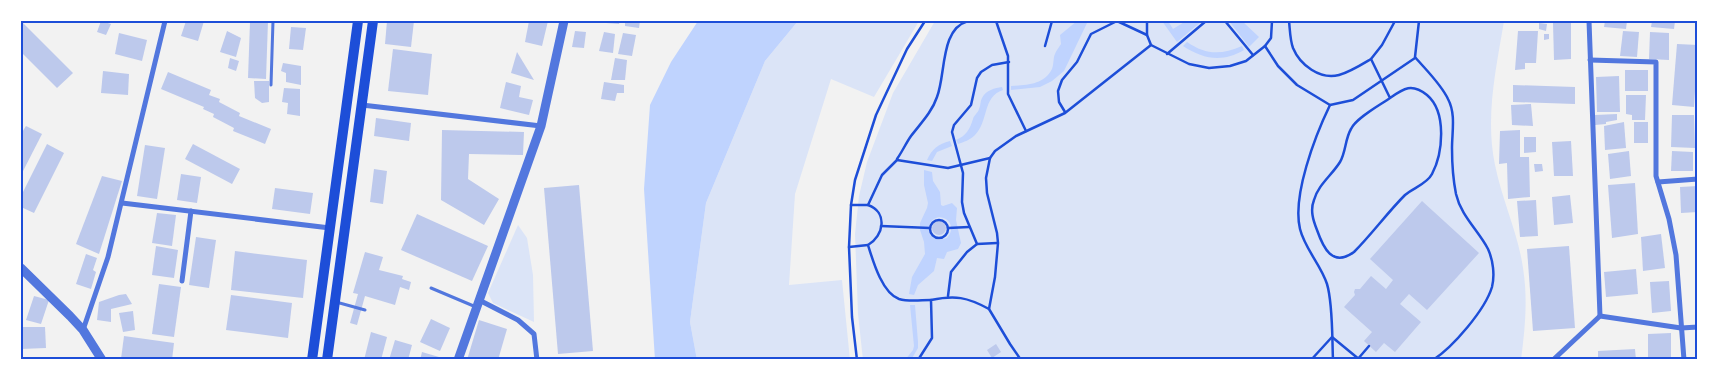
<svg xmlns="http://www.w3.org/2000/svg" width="1719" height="381" viewBox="0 0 1719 381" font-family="'Archivo Narrow',sans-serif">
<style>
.green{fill:#dbe4f7}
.water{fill:#bfd3fe;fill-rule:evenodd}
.building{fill:#bdc9ec}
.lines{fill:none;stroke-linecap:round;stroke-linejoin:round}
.path{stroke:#1d4ed8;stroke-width:2.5}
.service{stroke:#5277de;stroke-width:3}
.minor{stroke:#5277de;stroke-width:5}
.tertiary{stroke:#5277de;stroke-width:9}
.primary{stroke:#1d4ed8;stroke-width:10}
.neatline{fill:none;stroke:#1d4ed8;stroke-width:2}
</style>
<rect width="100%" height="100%" fill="#f2f2f2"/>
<g class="green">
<polygon points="798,21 919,21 874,97 831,79 795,194 789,285 842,280 850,360 697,360 690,322 706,203 765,61"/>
<path d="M 935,21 L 1504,21 C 1496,69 1485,117 1495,165 C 1502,200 1518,233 1523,268 C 1528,299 1525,329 1521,360 L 863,360 L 858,314 L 855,234 L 859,196 L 867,162 L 893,93 Z"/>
<polygon points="518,225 527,238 533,275 534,322 493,303 488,293"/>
</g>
<g class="water">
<polygon points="698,21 798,21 765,61 706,203 690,322 697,360 655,360 644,189 650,105 671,62"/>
<path d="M 1077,21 L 1088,21 L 1064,71 L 1052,81 L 1040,87 L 1011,90 L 1011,86 C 1026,85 1044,85 1052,69 C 1054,64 1053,58 1055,54 C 1056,51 1059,47 1061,44 L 1060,35 Z"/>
<polygon points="1162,21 1168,21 1173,29 1186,21 1202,21 1177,42"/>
<polygon points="1229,21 1242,21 1259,37 1249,47"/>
<path d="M 1187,42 C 1206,55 1221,55 1242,46 L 1244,50 C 1222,63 1203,59 1183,46 Z"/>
<path d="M 1002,87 L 1003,90 C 982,97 989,121 975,135 C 970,140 964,142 958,144 L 956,140 C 966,136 970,129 973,119 C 974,115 978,113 979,109 C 981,105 980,101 982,98 C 986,90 995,88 1002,87 Z"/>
<path d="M 950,141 L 952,146 L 937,152 L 932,161 L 927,160 C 932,149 938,144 950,141 Z"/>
<path d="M 924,170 L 932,172 L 933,181 L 940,192 L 941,205 L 943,206 L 952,203 L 957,208 L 956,220 L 961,243 L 958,249 L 947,252 L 944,259 L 937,258 L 934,271 L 918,285 L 914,295 L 909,294 L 912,277 L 925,254 L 924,242 L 920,230 L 920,223 L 927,208 L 928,203 L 924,185 ZM 939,217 C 951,218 955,229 947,238 L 939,240 L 930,235 C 927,226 930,219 939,217 Z"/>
<polygon points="910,305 915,305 918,342 918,348 911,360 905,360 913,350 914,346"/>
</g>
<g class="building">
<polygon points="21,21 73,73 57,88 21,52"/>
<polygon points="101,21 111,24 106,35 97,32"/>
<polygon points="186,21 204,21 198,41 181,36"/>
<polygon points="268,21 266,79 248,78 250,22"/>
<polygon points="387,21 414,21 411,47 385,44"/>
<polygon points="529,21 548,21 542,46 525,42"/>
<polygon points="606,21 620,21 619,24 606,23"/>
<polygon points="625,21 640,21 639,28 625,26"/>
<polygon points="1605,21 1627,21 1626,29 1604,27"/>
<polygon points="1652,21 1675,21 1674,29 1651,27"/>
<polygon points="1539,23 1547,24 1546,31 1539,29"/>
<polygon points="1553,23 1571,23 1571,59 1554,60"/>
<polygon points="291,27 306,28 303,50 289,49"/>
<polygon points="227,31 241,38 236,57 220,52"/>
<polygon points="575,31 586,32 584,48 572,47"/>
<polygon points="1518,31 1538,31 1536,63 1525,63 1525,69 1515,70"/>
<polygon points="1623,31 1639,32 1637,57 1620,56"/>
<polygon points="604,32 615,34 613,53 599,51"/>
<polygon points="1650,32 1669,33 1669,60 1649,59"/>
<polygon points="119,33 147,40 142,61 115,54"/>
<polygon points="623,33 636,35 632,56 618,54"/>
<polygon points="1544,34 1549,34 1549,39 1544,40"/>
<polygon points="1677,44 1698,45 1694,107 1672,105"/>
<polygon points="393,49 432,54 428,95 388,91"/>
<polygon points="517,52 534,80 511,73"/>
<polygon points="230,58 239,61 236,71 228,68"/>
<polygon points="615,58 627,60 625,80 611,80"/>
<polygon points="283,63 301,66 301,85 286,82 286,73 281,71"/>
<rect x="1625" y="70" width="23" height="21"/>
<polygon points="103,71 129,74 128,95 101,93"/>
<polygon points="168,72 211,90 209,95 220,99 219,102 240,113 239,116 271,129 265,144 233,131 234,128 213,117 214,114 203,109 204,107 161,89"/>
<polygon points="1619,76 1620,112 1597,112 1596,77"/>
<polygon points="254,81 269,81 269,102 262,103 255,98"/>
<polygon points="506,82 521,86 519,97 533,100 529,115 500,108"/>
<polygon points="604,82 624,85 624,93 617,93 615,101 601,99"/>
<polygon points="1513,85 1575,87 1575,104 1513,102"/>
<polygon points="284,88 300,89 300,116 287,114 288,103 282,102"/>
<polygon points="1626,95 1646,95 1645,120 1632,120 1632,115 1626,114"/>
<polygon points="1531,104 1533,126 1512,125 1511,105"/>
<polygon points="1617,114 1617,120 1606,122 1606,124 1595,125 1595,115"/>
<polygon points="1672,115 1694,115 1695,148 1671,147"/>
<polygon points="376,118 411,123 409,141 374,136"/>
<polygon points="1624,122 1626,148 1605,150 1604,126"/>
<rect x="1634" y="122" width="14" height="21"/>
<polygon points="26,126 42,134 21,175 21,134"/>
<polygon points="442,130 524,132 523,155 469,154 468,179 499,199 484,225 441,200"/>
<polygon points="1520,130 1520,157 1529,157 1530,197 1508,199 1507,163 1499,164 1500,131"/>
<polygon points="1524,137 1536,137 1536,152 1524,153"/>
<polygon points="1571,141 1573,176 1554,176 1552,142"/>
<polygon points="47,144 64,153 34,213 21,207 21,196"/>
<polygon points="193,144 240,169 232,184 185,159"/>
<polygon points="145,145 165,148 157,199 137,196"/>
<polygon points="1629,151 1631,176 1610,179 1608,154"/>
<polygon points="1672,151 1693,152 1693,171 1671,171"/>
<polygon points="1534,164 1542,164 1543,171 1535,172"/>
<polygon points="374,169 387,171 383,204 370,202"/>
<polygon points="181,174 201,177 197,203 177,200"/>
<polygon points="102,176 122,181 99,254 76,244"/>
<polygon points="1635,183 1638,234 1612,238 1608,185"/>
<polygon points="579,185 593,351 558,354 544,188"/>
<polygon points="1698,186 1698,212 1681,213 1680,187"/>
<polygon points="275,188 313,193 310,214 272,209"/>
<polygon points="1570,195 1573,223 1554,225 1552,197"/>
<polygon points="1536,200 1538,236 1520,237 1517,201"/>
<polygon points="1422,201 1479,253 1427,310 1409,294 1400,304 1421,322 1395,352 1384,343 1376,352 1364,341 1372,332 1344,307 1355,295 1354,292 1355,289 1360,289 1371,276 1386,289 1393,280 1370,259"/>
<polygon points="157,213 176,215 172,246 152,243"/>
<polygon points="417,214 488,246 472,281 401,250"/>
<circle cx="939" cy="228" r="7"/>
<polygon points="1661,234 1665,268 1643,271 1641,237"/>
<polygon points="196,237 216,240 209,288 189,285"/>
<polygon points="156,246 178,250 174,278 152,275"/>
<polygon points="1569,246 1575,328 1533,331 1527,249"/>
<polygon points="235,251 307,260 303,298 231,290"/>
<polygon points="365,252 383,257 379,270 403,276 402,279 411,282 409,290 400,287 395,305 365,296 357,325 350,323 358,294 353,293"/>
<polygon points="86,254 97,258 93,270 96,272 91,289 76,284"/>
<polygon points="1636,269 1638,294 1606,297 1604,272"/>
<polygon points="1669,281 1671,311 1652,313 1650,282"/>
<polygon points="159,284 181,287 174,337 152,334"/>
<polygon points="126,294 132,304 111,309 111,322 97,320 99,302 119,295"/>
<polygon points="231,295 292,303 288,338 226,330"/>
<polygon points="34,296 49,300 41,324 26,320"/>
<polygon points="133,311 135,330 123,332 119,313"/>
<polygon points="431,319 450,328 440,351 420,342"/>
<polygon points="479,320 507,329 498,360 467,360"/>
<polygon points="21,327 45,327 46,348 21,349"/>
<polygon points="371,332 387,337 381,360 364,360"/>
<polygon points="1671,333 1671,360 1648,360 1648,334"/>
<polygon points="124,336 174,343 172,360 121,359"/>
<polygon points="395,340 412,345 408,360 389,360"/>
<polygon points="996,344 1001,352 992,358 987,350"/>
<polygon points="1635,349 1636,360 1598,360 1598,351"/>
<polygon points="422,352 439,357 438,360 420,360"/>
</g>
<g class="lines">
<g class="path">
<polyline points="996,21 1008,56 1008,94 1026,131"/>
<polyline points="1147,21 1147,35 1151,45"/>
<polyline points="1225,21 1253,55"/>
<path d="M 1289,21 C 1290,30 1290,40 1293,48 C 1300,65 1320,80 1339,75 C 1350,72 1361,65 1371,59"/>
<path d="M 1419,21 L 1415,57 C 1426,70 1441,84 1448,99 C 1456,114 1452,132 1452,148 C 1452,163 1453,179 1456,194 C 1461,216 1478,230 1488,249 C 1493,260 1495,275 1492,287 C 1485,310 1453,347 1433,360"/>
<polyline points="1045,46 1052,21"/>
<polyline points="1265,46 1271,38 1272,21"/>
<polyline points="1167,54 1206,21"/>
<path d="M 1390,98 C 1380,105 1356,118 1351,129 C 1345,139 1346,152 1340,162 C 1332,175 1318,185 1314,200 C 1310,210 1313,220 1317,230 C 1323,247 1332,268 1354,252 C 1372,234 1387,213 1405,195 C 1413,188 1427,184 1432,174 C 1443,153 1447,112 1427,95 C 1412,83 1404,88 1390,98 L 1371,59 L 1382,45 L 1395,21"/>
<polyline points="1330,105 1353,100 1415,58"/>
<polyline points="1065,112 1059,102 1058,91 1062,80 1077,62 1091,34 1117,21 1147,35"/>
<path d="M 897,159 C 902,152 906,143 911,136 C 921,123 932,112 937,97 C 946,74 940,29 968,21"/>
<polyline points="851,205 868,205"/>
<circle cx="939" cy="229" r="9"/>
<polyline points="881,226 930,228"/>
<polyline points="948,228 969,227"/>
<polyline points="977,244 964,213 962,202 963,173 952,132 954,125 971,105 977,78 981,72 992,65 1009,62"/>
<polyline points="849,247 868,245"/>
<polyline points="948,296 951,272 967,252 977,244 997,243"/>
<path d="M 931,300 C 921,300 909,302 899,299 C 882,293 873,261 868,245 C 884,236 888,212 868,205 L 882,175 L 897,160 L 948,168 L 990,158"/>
<polyline points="857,360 852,317 849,247 851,205 855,180 876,115 907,49 925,21"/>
<path d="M 918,360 L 932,338 L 931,300 C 955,295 967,297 989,309"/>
<path d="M 1021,360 L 1010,344 L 989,309 L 995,277 L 998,243 L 997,233 L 987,193 L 986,178 L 990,158 L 995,151 L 1016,136 L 1065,113 L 1151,45 L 1189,64 L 1209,68 L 1230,66 L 1246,61 L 1265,46 L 1278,66 L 1297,85 L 1330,105 C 1315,136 1292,196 1300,229 C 1305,249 1321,265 1327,284 C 1333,304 1332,338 1333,360"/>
<polyline points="1311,360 1332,337 1360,360"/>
<polyline points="1357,360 1369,346"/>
</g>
<g class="service">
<polyline points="271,85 273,21"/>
<polyline points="431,288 476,307"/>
<polyline points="336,302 365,310"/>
</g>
<g class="minor">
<polyline points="1589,21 1600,316"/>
<polyline points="1590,60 1656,62 1656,176 1669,219 1676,255 1684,360"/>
<polyline points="362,105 541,126"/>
<polyline points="1658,182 1698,179"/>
<polyline points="122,203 330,228"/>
<polyline points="182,281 191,211"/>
<polyline points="479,300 518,320 534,334 537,360"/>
<polyline points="83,330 108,257 165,21"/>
<polyline points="1553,360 1600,316 1681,328 1698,327"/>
</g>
<g class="tertiary">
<polyline points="21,268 70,316 83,330 102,360"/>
<polyline points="458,360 541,126 564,21"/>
</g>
<g class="primary">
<polyline points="312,360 358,21"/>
<polyline points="327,360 373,21"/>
</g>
</g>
<rect width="1719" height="381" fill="none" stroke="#ffffff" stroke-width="45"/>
<rect x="22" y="22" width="1674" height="336" class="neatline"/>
</svg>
